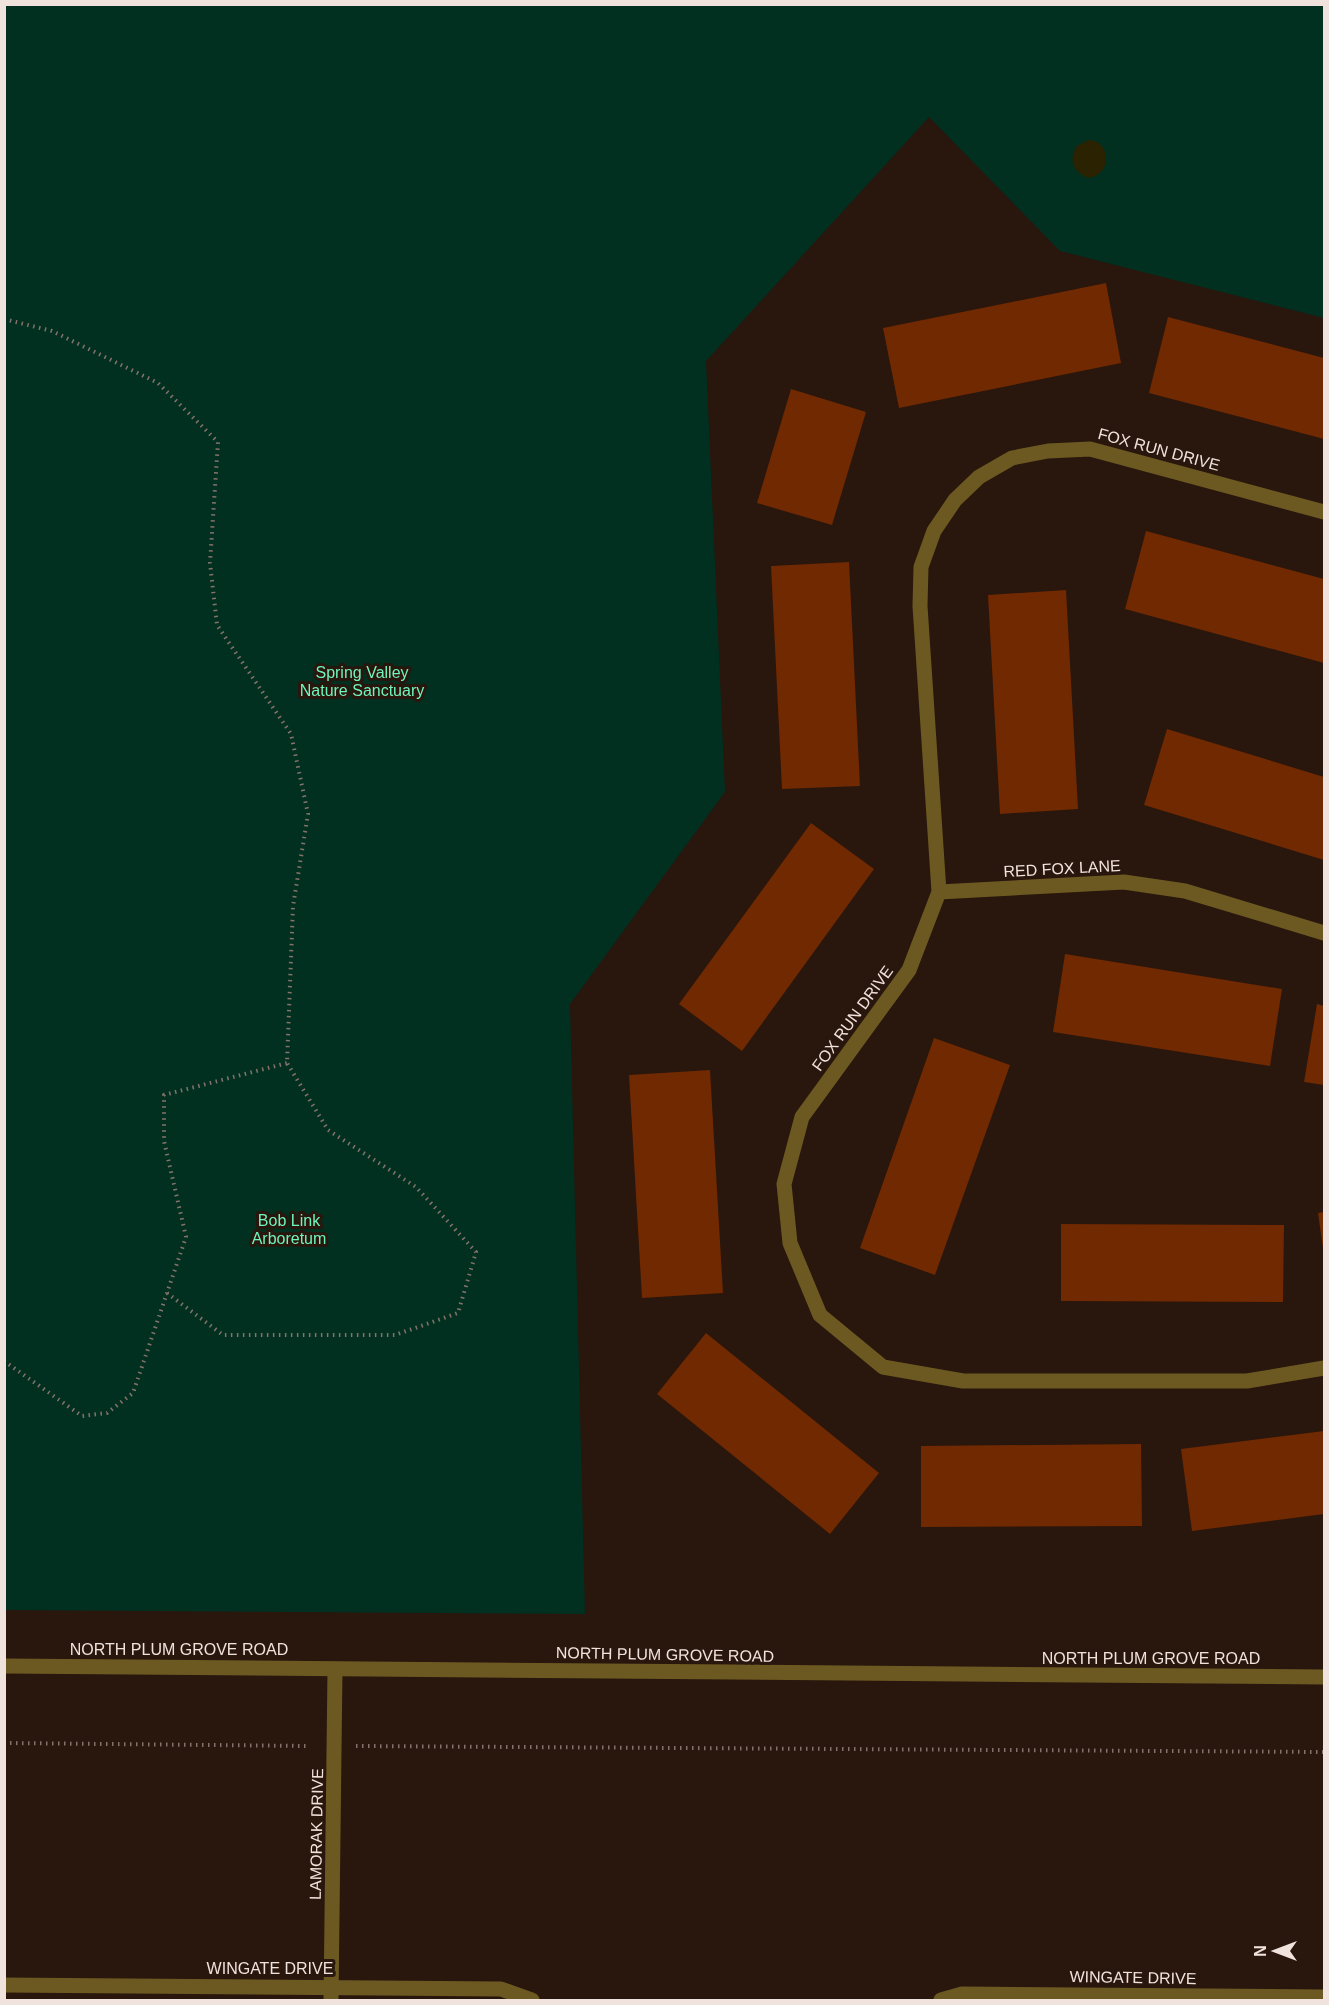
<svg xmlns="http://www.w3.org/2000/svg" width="1329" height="2005" viewBox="0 0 1329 2005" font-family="Arial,sans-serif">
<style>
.green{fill:#023020}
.sand{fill:#2a2201}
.building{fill:#702900}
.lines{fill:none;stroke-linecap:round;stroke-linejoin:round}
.path{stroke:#84736c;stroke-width:4;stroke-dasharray:1.5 4.5;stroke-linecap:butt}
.minor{stroke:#6c5921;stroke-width:15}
.labels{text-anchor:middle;stroke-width:6;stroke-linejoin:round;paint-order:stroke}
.street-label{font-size:16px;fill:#f0e2dc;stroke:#29160d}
.park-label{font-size:16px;fill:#6ff4bc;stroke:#29160d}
</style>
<rect width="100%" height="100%" fill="#29160d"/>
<polygon class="green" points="5,5 1324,5 1324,318 1060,251 929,117 706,361 725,792 570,1004 585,1614 5,1610"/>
<path class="sand" d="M 1088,140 C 1111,140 1113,175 1088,178 C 1073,172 1068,159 1077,146 Z"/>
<g class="building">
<polygon points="1106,283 1121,363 899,408 883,328"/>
<polygon points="1168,317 1324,358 1324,439 1149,393"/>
<polygon points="791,389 866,412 832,525 757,503"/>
<polygon points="1146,531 1324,579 1324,663 1125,609"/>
<polygon points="849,562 860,786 782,789 771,566"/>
<polygon points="1066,590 1078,809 1000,814 988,595"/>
<polygon points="1167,729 1324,777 1324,860 1144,805"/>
<polygon points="811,823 874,869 742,1051 679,1004"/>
<polygon points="1065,954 1282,989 1270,1066 1053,1032"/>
<polygon points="1317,1004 1324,1006 1324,1085 1304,1082"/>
<polygon points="934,1038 1010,1065 935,1275 860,1248"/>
<polygon points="710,1070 723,1293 642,1298 629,1075"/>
<polygon points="1324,1212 1324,1248 1323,1248 1318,1213"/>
<polygon points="1061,1224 1284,1225 1283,1302 1061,1301"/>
<polygon points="706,1333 879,1473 830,1534 657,1394"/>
<polygon points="1324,1431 1324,1514 1192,1531 1181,1449"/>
<polygon points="1141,1444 1142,1526 921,1527 921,1446"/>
</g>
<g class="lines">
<g class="path">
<polyline points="4,319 52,331 158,383 218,442 210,563 217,625 291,734 308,814 293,906 287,1063 328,1130 416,1187 476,1252 458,1313 395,1335 223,1335 167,1293"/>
<polyline points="4,1361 82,1416 107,1413 133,1393 186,1237 164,1141 164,1095 287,1063"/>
<polyline points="4,1743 310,1746"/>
<polyline points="356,1746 1324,1752"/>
</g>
<g class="minor">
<polyline points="1324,512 1090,449 1048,451 1012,458 979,477 955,500 934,531 921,567 920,606 939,892 909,970 802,1117 784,1184 790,1243 820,1315 883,1367 963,1381 1247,1381 1324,1368"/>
<polyline points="939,892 1124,882 1185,891 1324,933"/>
<polyline points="4,1666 1324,1677"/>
<polyline points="4,1985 501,1989 532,2000"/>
<polyline points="331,2000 335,1669"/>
<polyline points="941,2000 962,1994 1324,1997"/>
</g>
</g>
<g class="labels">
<g class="street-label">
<text transform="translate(1159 449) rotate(15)" y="6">FOX RUN DRIVE</text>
<text transform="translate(1062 868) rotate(-3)" y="6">RED FOX LANE</text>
<text transform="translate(852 1018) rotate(-54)" y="6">FOX RUN DRIVE</text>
<text x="179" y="1655">NORTH PLUM GROVE ROAD</text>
<text transform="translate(665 1654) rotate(1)" y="6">NORTH PLUM GROVE ROAD</text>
<text x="1151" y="1664">NORTH PLUM GROVE ROAD</text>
<text transform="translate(316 1834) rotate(-89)" y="6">LAMORAK DRIVE</text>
<text x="270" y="1974">WINGATE DRIVE</text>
<text transform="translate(1133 1977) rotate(1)" y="6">WINGATE DRIVE</text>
</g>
<g class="park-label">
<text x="362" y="678">Spring Valley<tspan x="362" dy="18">Nature Sanctuary</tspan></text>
<text x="289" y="1226">Bob Link<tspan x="289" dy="18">Arboretum</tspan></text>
</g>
</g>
<rect width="1329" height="2005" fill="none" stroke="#f0e2dc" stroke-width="12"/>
<g transform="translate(1275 1951) rotate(270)" stroke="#29160d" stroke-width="4.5" paint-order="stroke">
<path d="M0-4.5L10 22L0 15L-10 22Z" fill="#f0e2dc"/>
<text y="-9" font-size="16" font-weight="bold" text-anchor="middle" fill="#f0e2dc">N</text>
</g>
</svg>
